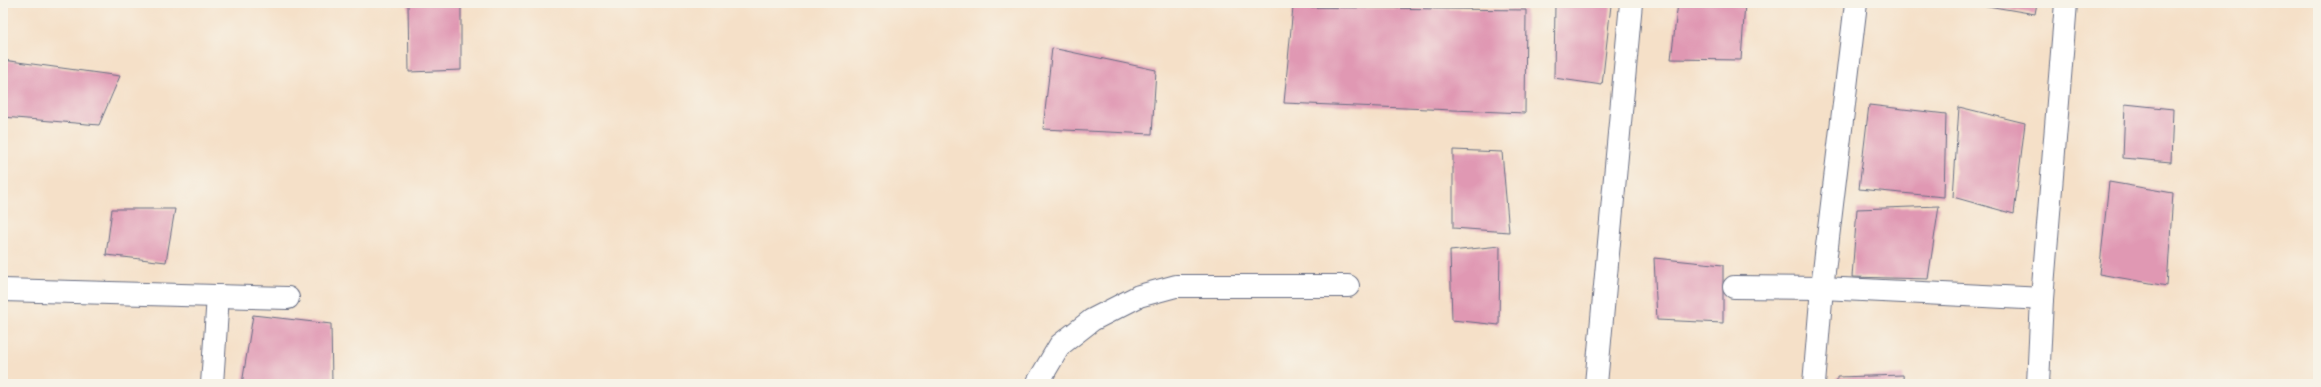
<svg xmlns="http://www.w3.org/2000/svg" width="2321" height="387" viewBox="0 0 2321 387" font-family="'Architects Daughter',sans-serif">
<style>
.building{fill:#e098b3}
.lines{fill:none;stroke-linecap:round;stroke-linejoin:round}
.minor-casing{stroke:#676d83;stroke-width:24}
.minor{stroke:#fff;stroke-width:22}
</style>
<rect width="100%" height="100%" fill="#f7f3e8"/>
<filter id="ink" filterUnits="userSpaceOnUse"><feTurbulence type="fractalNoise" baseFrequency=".025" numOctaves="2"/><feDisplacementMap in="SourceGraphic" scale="8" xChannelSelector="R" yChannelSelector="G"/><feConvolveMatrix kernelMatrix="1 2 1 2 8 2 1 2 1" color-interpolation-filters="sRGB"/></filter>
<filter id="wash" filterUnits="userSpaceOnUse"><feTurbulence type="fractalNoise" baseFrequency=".012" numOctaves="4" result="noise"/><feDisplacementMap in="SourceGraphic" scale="16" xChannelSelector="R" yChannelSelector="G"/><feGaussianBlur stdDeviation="0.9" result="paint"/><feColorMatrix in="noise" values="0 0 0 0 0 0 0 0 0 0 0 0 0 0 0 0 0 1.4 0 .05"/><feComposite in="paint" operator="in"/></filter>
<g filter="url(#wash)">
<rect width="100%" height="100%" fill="#f5e0c8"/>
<g id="blocks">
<g class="building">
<polygon points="408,3 461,3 461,70 409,72"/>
<polygon points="1555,3 1611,5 1602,85 1554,78"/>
<polygon points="1678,3 1745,3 1741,60 1671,59"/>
<polygon points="1970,3 2037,3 2035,14"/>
<polygon points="1293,7 1526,10 1525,113 1284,103"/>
<polygon points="1052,48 1156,70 1152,134 1043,129"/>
<polygon points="3,60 120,76 99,125 3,117"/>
<polygon points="2125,104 2173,109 2171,162 2123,158"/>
<polygon points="1869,105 1946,114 1944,197 1859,189"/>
<polygon points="1959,107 2025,123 2014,214 1953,197"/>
<polygon points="1453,150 1502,152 1509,232 1453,228"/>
<polygon points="2109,182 2173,193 2167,286 2099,274"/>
<polygon points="1939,206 1928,279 1852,277 1857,209"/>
<polygon points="112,209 175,209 166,262 106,255"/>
<polygon points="1500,246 1499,325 1452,320 1450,251"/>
<polygon points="1654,258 1723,265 1723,323 1657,320"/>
<polygon points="253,315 331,324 332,384 242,384"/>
<polygon points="1903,375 1904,384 1837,384 1837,377"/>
</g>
</g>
</g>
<g filter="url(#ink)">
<use href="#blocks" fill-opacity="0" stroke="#676d83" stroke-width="1"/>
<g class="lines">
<defs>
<g id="minor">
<polyline points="1734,287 1822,288 2042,299"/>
<polyline points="3,290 288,298"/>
<polyline points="212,384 218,296"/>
<polyline points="1037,384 1060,345 1092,320 1139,296 1176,286 1348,286"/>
<polyline points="1596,384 1631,3"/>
<polyline points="1814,384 1822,288 1856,3"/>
<polyline points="2038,384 2042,299 2066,3"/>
</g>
</defs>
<use href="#minor" class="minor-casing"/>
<use href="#minor" class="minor"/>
</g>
</g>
<rect width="2321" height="387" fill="none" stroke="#f7f3e8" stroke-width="16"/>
</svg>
